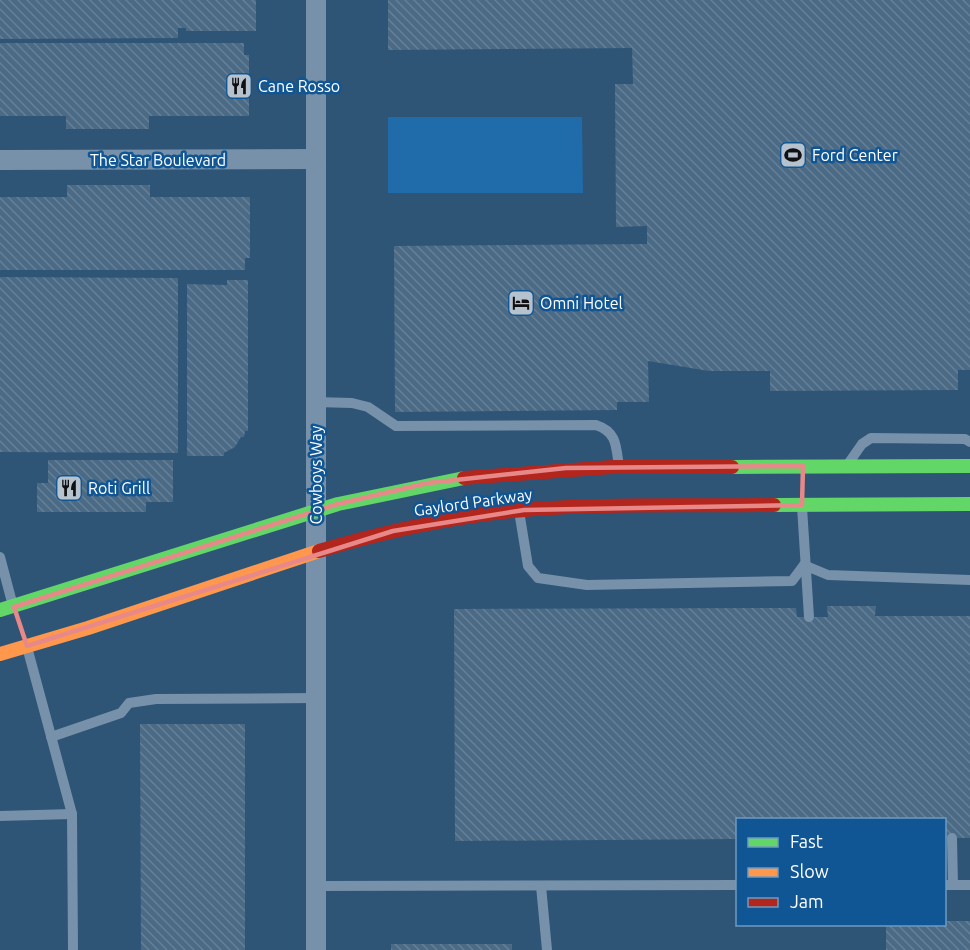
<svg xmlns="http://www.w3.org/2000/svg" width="970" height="950" viewBox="0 0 970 950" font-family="Ubuntu,sans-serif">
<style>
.pitch{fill:#206baa}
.building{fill:url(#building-back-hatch)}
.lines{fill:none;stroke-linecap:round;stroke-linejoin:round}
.lane{stroke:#7691a9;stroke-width:10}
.street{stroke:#7691a9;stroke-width:20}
.fast{stroke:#63d668;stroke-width:14}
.slow{stroke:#ff974d;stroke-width:14}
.jam{stroke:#b3261e;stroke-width:14}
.marked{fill:none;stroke:#e88989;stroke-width:4.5;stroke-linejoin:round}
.labels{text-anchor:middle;stroke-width:5;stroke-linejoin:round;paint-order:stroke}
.poi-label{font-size:16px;fill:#fff;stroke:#105694;text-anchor:start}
.street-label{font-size:16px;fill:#fff;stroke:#105694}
</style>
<defs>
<pattern id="building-back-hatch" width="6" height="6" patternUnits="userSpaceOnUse" patternTransform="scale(1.5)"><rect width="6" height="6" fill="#4b6a85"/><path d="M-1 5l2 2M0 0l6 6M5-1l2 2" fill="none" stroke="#668097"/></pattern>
</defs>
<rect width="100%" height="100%" fill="#2e5476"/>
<polygon class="pitch" points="388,117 582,117 583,193 388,193"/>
<g class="building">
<polygon points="0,0 256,0 256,31 186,31 186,28 178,28 178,38 0,39"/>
<polygon points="388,0 970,0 970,370 958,370 958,390 770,391 770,371 709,371 648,361 649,402 617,402 617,410 395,412 394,246 647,244 647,226 616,227 615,84 633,84 632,48 388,50"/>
<polygon points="0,43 244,43 244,55 249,55 249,116 149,116 149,129 66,129 66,116 0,116"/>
<polygon points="67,185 150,185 150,197 250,197 250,258 245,258 245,270 0,270 0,197 67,197"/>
<polygon points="0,277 178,278 178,453 0,452"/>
<polygon points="227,280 248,280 248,431 245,431 244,437 241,437 235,447 224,453 224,456 187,456 187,284 227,285"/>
<polygon points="48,460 173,460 173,502 146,502 146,512 37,512 37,483 48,483"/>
<polygon points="827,606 876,606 875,616 970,616 970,838 944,838 944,820 738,820 738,839 455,841 454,609 796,608 797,617 828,617"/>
<polygon points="140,724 245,724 245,950 141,950"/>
<polygon points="944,921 970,921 970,950 886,950 886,924 944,924"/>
<rect x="391" y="944" width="121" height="6"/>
</g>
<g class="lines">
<g class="lane">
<path d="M 315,402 L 352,403 L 368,407 L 396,426 L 596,425 C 617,432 616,446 619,467"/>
<polyline points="848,464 862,444 871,438 965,439 970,442"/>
<polyline points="802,507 809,617"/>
<polyline points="519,511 528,566 538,578 587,585 792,581 804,565"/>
<polyline points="0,557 13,606"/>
<polyline points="804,565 828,575 970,580"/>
<polyline points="27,647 72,814 73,950"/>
<polyline points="51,737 121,713 129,703 156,699 317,698"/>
<polyline points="0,816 72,814"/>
<polyline points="952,838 953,885"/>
<polyline points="944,885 970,885"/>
<polyline points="317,886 738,885"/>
<polyline points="541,886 547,950"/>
</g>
<g class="street">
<polyline points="316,0 316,950"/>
<polyline points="0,160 316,159"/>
</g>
<g class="fast">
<polyline points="732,467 970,466"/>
<polyline points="774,505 970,504"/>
<polyline points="0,610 338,504 464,478"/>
</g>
<polyline class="slow" points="0,654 88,628 319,551"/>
<g class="jam">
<polyline points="464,478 612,467 732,467"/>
<path d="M 319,551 C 400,527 485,510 569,507 C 637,504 706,506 774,505"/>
</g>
</g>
<path class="marked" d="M 803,466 L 802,505 L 524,510 L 393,531 L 27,646 L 14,607 L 338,504 L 428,483 L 566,468 Z"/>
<defs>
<symbol id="restaurant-square" viewBox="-11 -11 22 22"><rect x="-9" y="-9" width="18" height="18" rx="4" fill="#b6c3cf" stroke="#105694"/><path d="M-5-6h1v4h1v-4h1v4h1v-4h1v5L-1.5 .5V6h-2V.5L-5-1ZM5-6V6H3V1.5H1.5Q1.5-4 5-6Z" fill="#111"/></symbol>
<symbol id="stadium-square" viewBox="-11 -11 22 22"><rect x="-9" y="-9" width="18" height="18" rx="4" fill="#b6c3cf" stroke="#105694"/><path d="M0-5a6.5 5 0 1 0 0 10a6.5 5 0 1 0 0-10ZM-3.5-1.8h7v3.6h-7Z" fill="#111"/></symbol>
<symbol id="hotel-square" viewBox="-11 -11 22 22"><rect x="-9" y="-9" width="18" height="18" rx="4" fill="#b6c3cf" stroke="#105694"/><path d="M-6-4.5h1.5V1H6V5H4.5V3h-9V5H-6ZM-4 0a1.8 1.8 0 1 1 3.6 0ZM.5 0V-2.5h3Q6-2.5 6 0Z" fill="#111"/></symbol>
</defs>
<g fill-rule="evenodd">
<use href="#restaurant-square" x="224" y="71" width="30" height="30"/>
<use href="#stadium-square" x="778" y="140" width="30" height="30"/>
<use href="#hotel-square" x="506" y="288" width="30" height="30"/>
<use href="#restaurant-square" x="54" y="473" width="30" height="30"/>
</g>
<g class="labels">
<g class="poi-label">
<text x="258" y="92">Cane Rosso</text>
<text x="812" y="161">Ford Center</text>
<text x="540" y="309">Omni Hotel</text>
<text x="88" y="494">Roti Grill</text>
</g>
<g class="street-label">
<text x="158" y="166">The Star Boulevard</text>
<text transform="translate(316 475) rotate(-90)" y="6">Cowboys Way</text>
<text transform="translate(473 502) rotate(-8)" y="6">Gaylord Parkway</text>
</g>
</g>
<rect x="736" y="818" width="210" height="108" fill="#105694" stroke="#709abf" stroke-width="1.5"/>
<rect x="748" y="838" width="30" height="9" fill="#63d668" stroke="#709abf" stroke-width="1.5"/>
<text x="790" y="848" font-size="18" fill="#ffffff">Fast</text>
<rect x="748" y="868" width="30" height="9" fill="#ff974d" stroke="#709abf" stroke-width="1.5"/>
<text x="790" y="878" font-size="18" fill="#ffffff">Slow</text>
<rect x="748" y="898" width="30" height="9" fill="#b3261e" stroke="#709abf" stroke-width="1.5"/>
<text x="790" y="908" font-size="18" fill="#ffffff">Jam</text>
</svg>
